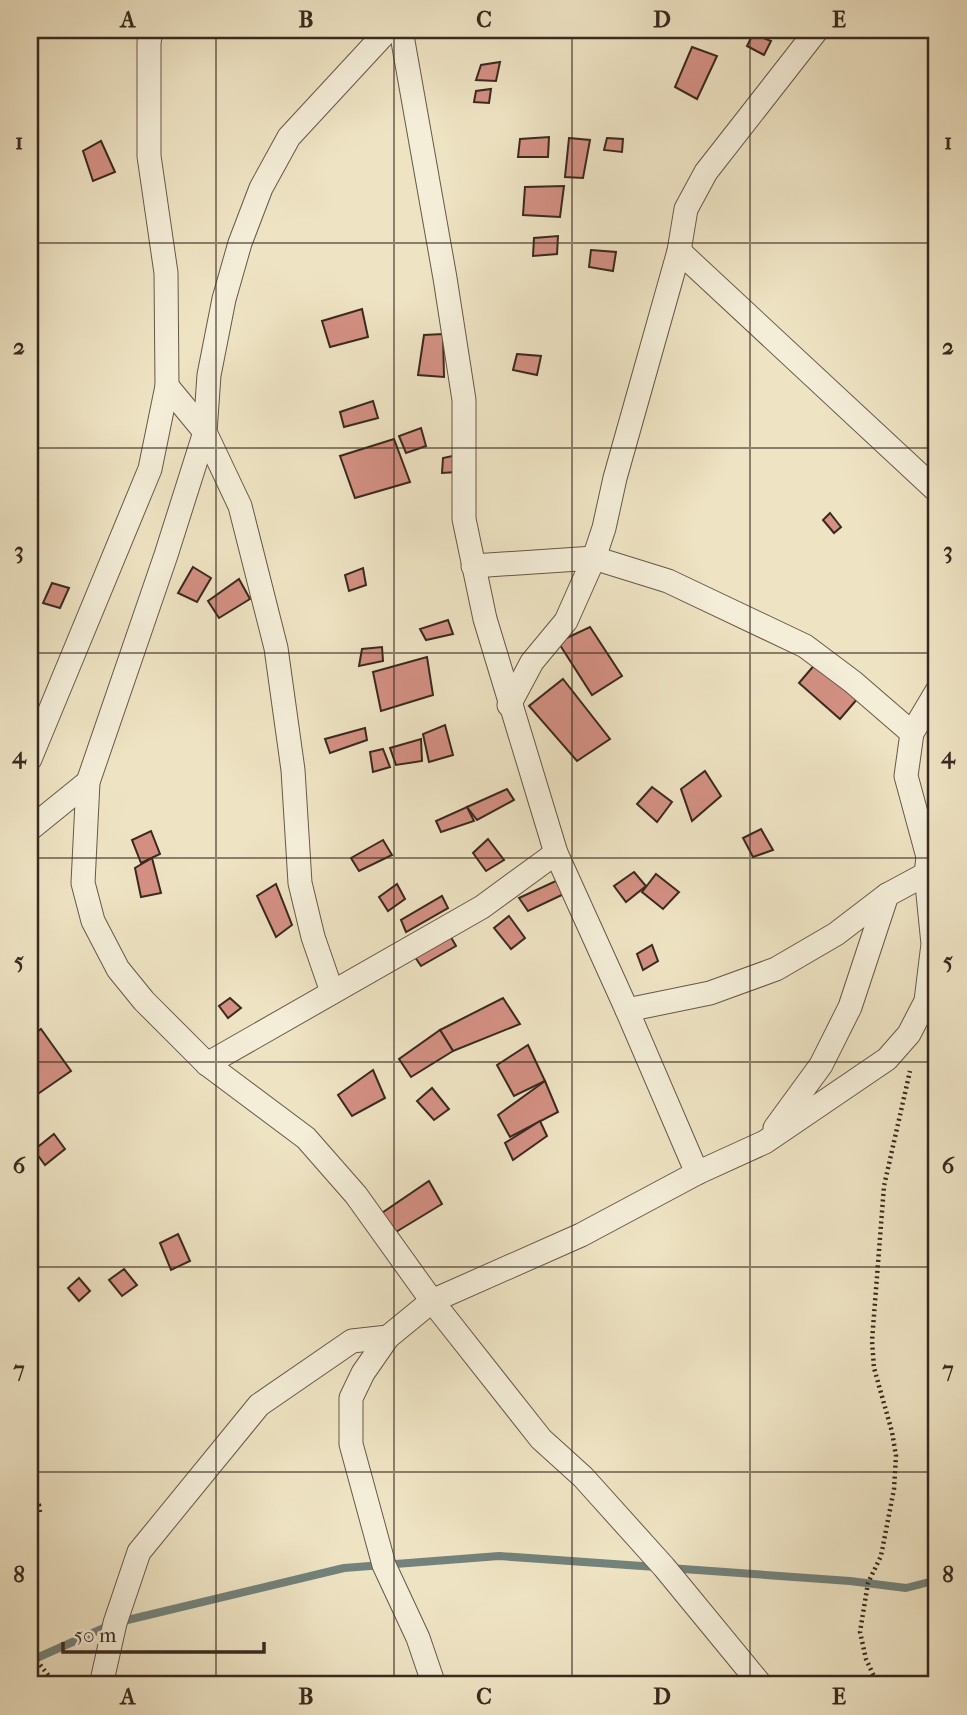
<svg xmlns="http://www.w3.org/2000/svg" width="967" height="1715" viewBox="0 0 967 1715" font-family="'IM FELL French Canon',serif">
<style>
.lines{fill:none;stroke-linecap:round;stroke-linejoin:round}
.stream{stroke:#73827b;stroke-width:8}
.building{fill:#d39083;stroke:#39291f;stroke-width:2}
.street-casing{stroke:#665848;stroke-width:25}
.path{stroke:#39291f;stroke-width:4.5;stroke-dasharray:2 3.5;stroke-linecap:butt}
.street{stroke:#f4edd8;stroke-width:23}
.grid{fill:none;stroke:#39291f;stroke-width:2;stroke-opacity:0.55}
.neatline{fill:none;stroke:#39291f;stroke-width:2.5}
.grid-label{font-size:23px;text-anchor:middle;font-weight:bold;fill:#39291f}
</style>
<rect width="100%" height="100%" fill="#eee3c3"/>
<filter id="stains"><feTurbulence type="fractalNoise" baseFrequency=".00286" numOctaves="4"/><feColorMatrix values="0 0 0 0 .2 0 0 0 0 .09 0 0 0 0 .02 0 0 0 .5 -.17"/></filter>
<radialGradient id="worn" r=".72"><stop offset=".6" stop-color="#630" stop-opacity="0"/><stop offset="1" stop-color="#630" stop-opacity=".3"/></radialGradient>
<g class="lines">
<g class="stream">
<polyline points="669,1568 850,1581 906,1588 937,1580"/>
<polyline points="30,1661 115,1623 344,1568 499,1556 656,1567"/>
</g>
</g>
<g class="building">
<polygon points="753,34 771,41 764,55 747,46"/>
<polygon points="692,47 717,56 697,99 675,87"/>
<polygon points="500,62 496,81 476,80 481,65"/>
<polygon points="491,89 489,103 474,102 476,91"/>
<polygon points="549,137 548,157 518,157 520,139"/>
<polygon points="569,138 590,140 583,178 565,177"/>
<polygon points="607,138 623,139 622,152 604,150"/>
<polygon points="101,141 115,172 93,181 83,151"/>
<polygon points="564,186 560,217 523,215 525,187"/>
<polygon points="558,236 557,254 533,256 534,238"/>
<polygon points="591,250 616,252 613,271 589,267"/>
<polygon points="362,309 368,337 330,347 322,321"/>
<polygon points="443,334 444,377 418,375 424,335"/>
<polygon points="517,354 541,356 537,375 513,370"/>
<polygon points="373,401 378,418 344,427 340,412"/>
<polygon points="421,428 426,446 406,453 399,436"/>
<polygon points="394,439 410,482 355,498 340,456"/>
<polygon points="457,455 457,472 442,473 443,458"/>
<polygon points="830,513 841,527 834,533 823,520"/>
<polygon points="193,567 211,578 197,602 178,593"/>
<polygon points="363,568 366,585 349,591 345,575"/>
<polygon points="239,579 250,599 219,618 208,601"/>
<polygon points="52,583 69,588 60,608 43,603"/>
<polygon points="448,620 453,634 426,640 420,629"/>
<polygon points="590,627 622,676 592,695 558,642"/>
<polygon points="382,647 383,661 359,666 362,649"/>
<polygon points="427,657 433,695 381,711 373,672"/>
<polygon points="817,662 858,698 840,719 799,683"/>
<polygon points="563,679 610,739 577,761 529,706"/>
<polygon points="445,725 453,755 429,762 423,734"/>
<polygon points="365,728 367,740 330,753 325,739"/>
<polygon points="421,739 422,761 396,765 390,748"/>
<polygon points="383,749 390,767 373,772 370,752"/>
<polygon points="705,771 721,796 692,821 681,789"/>
<polygon points="652,787 672,802 657,822 637,804"/>
<polygon points="507,789 514,800 477,820 467,807"/>
<polygon points="467,807 474,821 441,832 436,821"/>
<polygon points="761,829 773,850 753,857 743,838"/>
<polygon points="151,831 160,854 141,863 132,840"/>
<polygon points="488,839 504,860 486,871 473,853"/>
<polygon points="383,840 392,855 359,871 351,858"/>
<polygon points="152,858 161,893 141,897 135,868"/>
<polygon points="634,872 646,886 626,902 614,886"/>
<polygon points="656,874 679,892 663,909 642,892"/>
<polygon points="558,880 566,893 528,911 519,898"/>
<polygon points="276,884 292,925 276,937 257,896"/>
<polygon points="397,884 405,899 388,911 379,897"/>
<polygon points="442,896 448,908 406,932 401,920"/>
<polygon points="509,916 525,938 511,949 494,928"/>
<polygon points="449,934 456,946 421,966 415,957"/>
<polygon points="652,945 658,961 643,970 637,954"/>
<polygon points="230,998 241,1008 228,1018 219,1006"/>
<polygon points="503,998 520,1024 453,1051 440,1030"/>
<polygon points="41,1029 71,1071 32,1098 30,1037"/>
<polygon points="440,1030 453,1051 411,1077 399,1059"/>
<polygon points="528,1045 545,1081 514,1096 497,1065"/>
<polygon points="373,1070 385,1098 352,1116 338,1095"/>
<polygon points="545,1081 558,1112 510,1137 498,1115"/>
<polygon points="432,1088 449,1109 434,1120 417,1101"/>
<polygon points="540,1121 547,1136 513,1160 505,1143"/>
<polygon points="54,1134 65,1149 45,1165 34,1150"/>
<polygon points="429,1181 442,1204 386,1238 373,1219"/>
<polygon points="178,1234 190,1261 171,1270 160,1243"/>
<polygon points="124,1269 137,1285 122,1296 109,1280"/>
<polygon points="79,1278 90,1291 79,1301 68,1288"/>
</g>
<g class="lines">
<defs>
<g id="street">
<polyline points="388,30 289,137 261,188 240,243 224,299 209,375 205,432 166,555 88,782 83,883 93,921 118,969 144,1001 207,1064 306,1138 356,1195 432,1301 541,1439 583,1477 664,1567 761,1685"/>
<polyline points="401,30 445,278 464,400 464,519 485,619 556,853 627,1010 697,1173"/>
<polyline points="679,251 937,491"/>
<polyline points="167,386 205,432 240,506 276,648 293,770 300,883 313,937 332,992"/>
<polyline points="473,566 594,558 668,581 805,646 853,682 912,733"/>
<polyline points="509,705 532,662 566,621 594,558 604,528 615,478 679,251 686,209 706,172 817,30"/>
<polyline points="30,759 150,469 167,386 166,273 149,156 149,43 151,30"/>
<polyline points="30,829 88,782"/>
<polyline points="928,857 906,776 912,733 937,691"/>
<polyline points="627,1010 710,993 776,969 836,934 887,895 926,874"/>
<polyline points="207,1064 482,907 556,853"/>
<polyline points="775,1128 821,1065 850,1007 887,895"/>
<polyline points="101,1685 115,1623 139,1552 259,1405 352,1341 388,1337"/>
<polyline points="434,1685 418,1638 384,1565 351,1444 351,1398 363,1373 388,1337 432,1301 581,1235 697,1173 765,1142 887,1059 909,1034 926,1001 933,944 926,874 928,857 937,847"/>
</g>
</defs>
<use href="#street" class="street-casing"/>
<g class="path">
<polyline points="30,1499 33,1499 39,1505 40,1512 30,1522"/>
<polyline points="30,1652 56,1685"/>
<polyline points="878,1685 866,1659 860,1632 868,1583 881,1556 894,1489 896,1456 892,1432 874,1368 872,1341 884,1186 910,1071"/>
</g>
<use href="#street" class="street"/>
</g>
<path class="grid" d="M 216,30 L 216,1685M 394,30 L 394,1685M 572,30 L 572,1685M 750,30 L 750,1685M 30,243 L 937,243M 30,448 L 937,448M 30,653 L 937,653M 30,858 L 937,858M 30,1062 L 937,1062M 30,1267 L 937,1267M 30,1472 L 937,1472"/>
<rect width="967" height="1715" fill="none" stroke="#eee3c3" stroke-width="77"/>
<path d="M63 1642v10h201v-10" fill="none" stroke="#39291f" stroke-width="3.5"/>
<text x="74" y="1642" font-size="21" fill="#39291f" stroke="#f4edd8" stroke-width="5" paint-order="stroke">50 m</text>
<rect x="38" y="38" width="890" height="1638" class="neatline"/>
<g class="grid-label">
<text x="128" y="27">A</text>
<text x="306" y="27">B</text>
<text x="484" y="27">C</text>
<text x="662" y="27">D</text>
<text x="839" y="27">E</text>
<text x="19" y="149">1</text>
<text x="948" y="149">1</text>
<text x="19" y="354">2</text>
<text x="948" y="354">2</text>
<text x="19" y="558">3</text>
<text x="948" y="558">3</text>
<text x="19" y="763">4</text>
<text x="948" y="763">4</text>
<text x="19" y="968">5</text>
<text x="948" y="968">5</text>
<text x="19" y="1173">6</text>
<text x="948" y="1173">6</text>
<text x="19" y="1377">7</text>
<text x="948" y="1377">7</text>
<text x="19" y="1582">8</text>
<text x="948" y="1582">8</text>
<text x="128" y="1704">A</text>
<text x="306" y="1704">B</text>
<text x="484" y="1704">C</text>
<text x="662" y="1704">D</text>
<text x="839" y="1704">E</text>
</g>
<rect width="100%" height="100%" filter="url(#stains)"/>
<rect width="100%" height="100%" fill="url(#worn)"/>
</svg>
